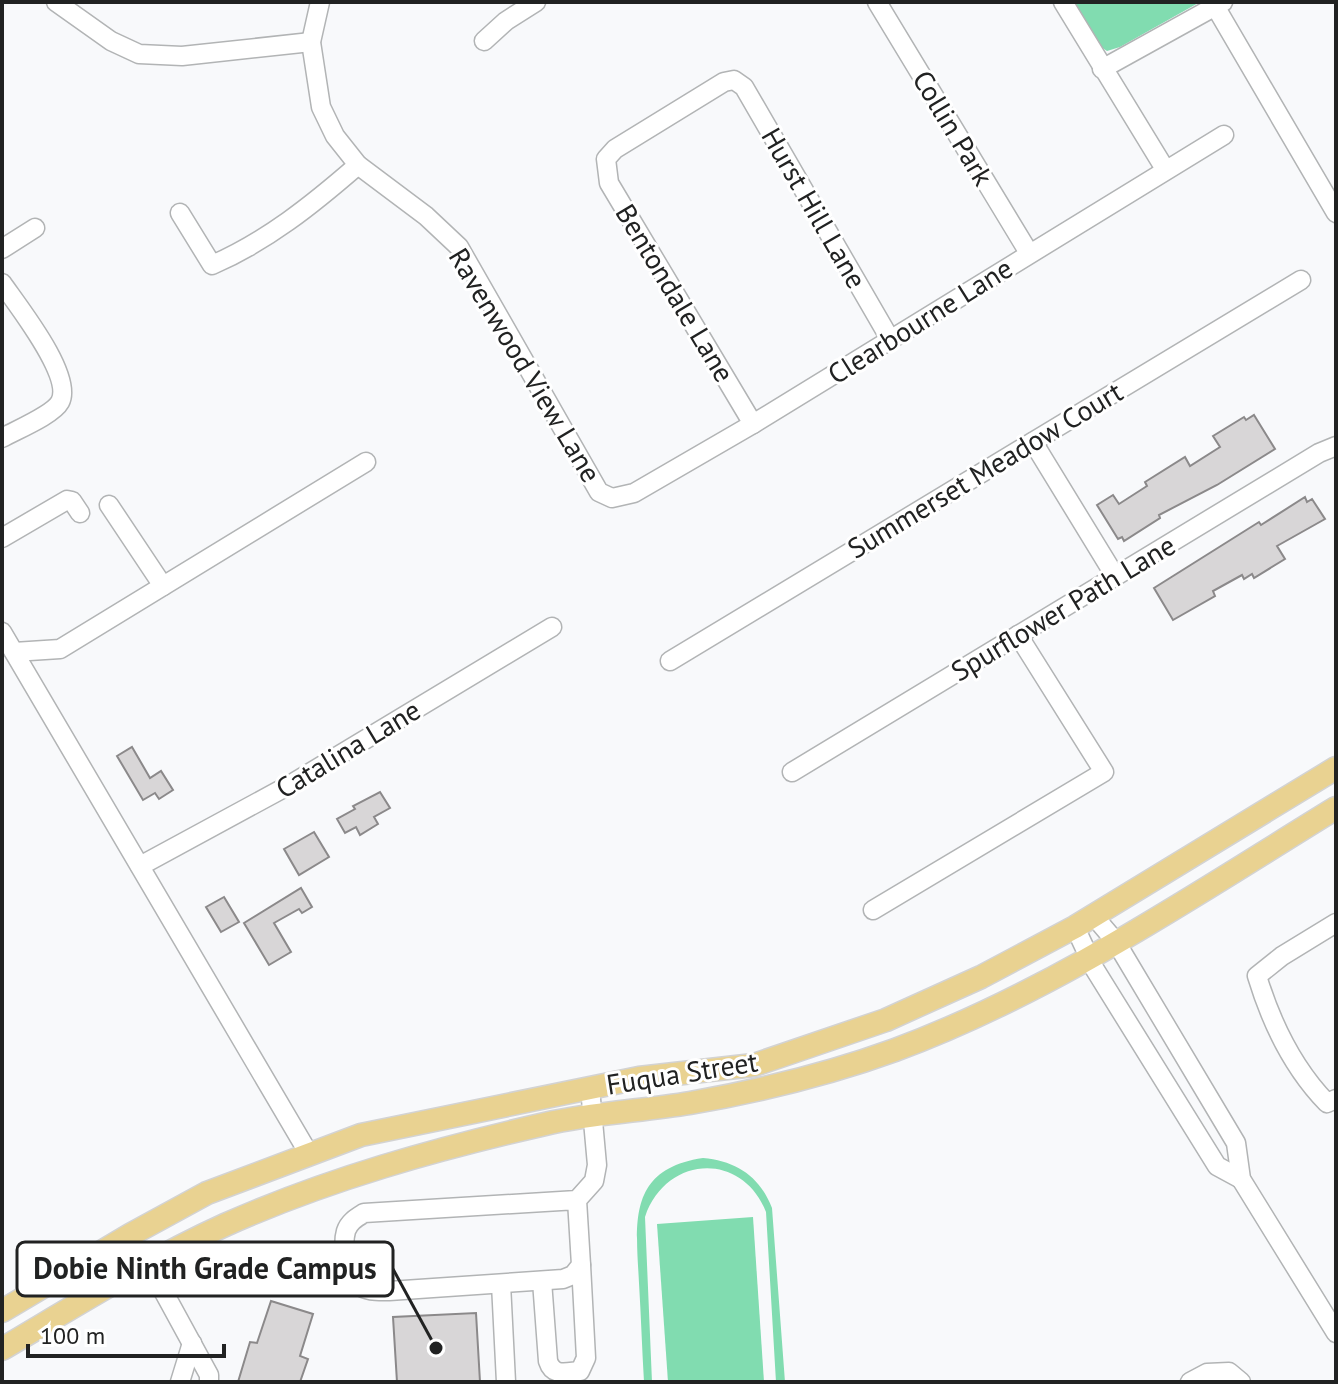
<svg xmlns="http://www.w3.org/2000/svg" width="1338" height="1384" viewBox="0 0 1338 1384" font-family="'PT Sans',sans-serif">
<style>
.green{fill:#81dcb0}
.building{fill:#d8d6d7;stroke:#8b898a;stroke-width:2}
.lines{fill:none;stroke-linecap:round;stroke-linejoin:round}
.minor-casing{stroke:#b2b4b5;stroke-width:21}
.major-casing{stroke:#d3d3d3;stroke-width:25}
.path{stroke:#abacae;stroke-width:2;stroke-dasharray:8 4;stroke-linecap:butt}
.minor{stroke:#fff;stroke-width:18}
.major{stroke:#e9d291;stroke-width:22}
.labels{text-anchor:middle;stroke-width:6;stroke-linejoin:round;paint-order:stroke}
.street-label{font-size:28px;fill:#212222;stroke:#fff}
.leader{fill:none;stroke:#212222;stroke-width:3}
.callout-dot{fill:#212222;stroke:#fff;stroke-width:3}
.callout{fill:#fff;stroke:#212222;stroke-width:3}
.callout-label{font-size:30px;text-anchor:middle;font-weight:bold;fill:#212222}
</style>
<rect width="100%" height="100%" fill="#f8f9fb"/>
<g class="green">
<polygon points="1073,2 1200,2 1120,47 1107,51 1098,45"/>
<path d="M 703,1158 C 737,1161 760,1177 772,1208 L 785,1382 L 776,1382 L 766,1212 C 742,1151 666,1155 645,1217 L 652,1382 L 644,1382 C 642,1349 641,1316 639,1283 C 636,1224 627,1169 703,1158 Z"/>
<polygon points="753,1217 764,1382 668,1382 657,1224"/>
</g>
<g class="building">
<polygon points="1254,415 1275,449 1217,485 1159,515 1160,518 1124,541 1122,537 1118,539 1097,505 1113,495 1119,504 1147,486 1145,482 1185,457 1190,466 1220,447 1213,436 1244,417 1246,420"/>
<polygon points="1305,497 1307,502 1312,499 1325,519 1277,546 1285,559 1254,578 1252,574 1244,579 1242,575 1213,591 1215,596 1173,620 1154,588 1259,522 1261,525"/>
<polygon points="132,747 150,778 161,771 173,790 159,799 155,793 143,800 117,756"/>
<polygon points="380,792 390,808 374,817 378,824 360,835 356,827 345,833 337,819 355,809 353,806"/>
<polygon points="314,832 329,857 299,875 284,849"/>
<polygon points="301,888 312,907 302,913 299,909 274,923 291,952 269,965 244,923"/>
<polygon points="224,897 239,922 221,932 206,907"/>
<polygon points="271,1301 313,1314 300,1356 308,1359 300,1382 238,1382 250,1342 257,1343"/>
<polygon points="476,1313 480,1382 397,1382 393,1317"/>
</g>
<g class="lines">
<defs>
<g id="minor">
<polyline points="56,2 111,41 139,54 182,56 311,42"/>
<polyline points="320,2 311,42 321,107 335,136 358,165 426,216 459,247 599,492 612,498 634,493 753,424 1224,135"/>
<polyline points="877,2 1029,253"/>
<polyline points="1063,2 1165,169"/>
<polyline points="1215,6 1336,213"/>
<polyline points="484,41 506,21 536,2"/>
<polyline points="1102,69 1223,2"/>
<path d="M 180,213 L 212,265 C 267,241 312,205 358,165"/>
<polyline points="2,249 35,228"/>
<path d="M 2,283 C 17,305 74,376 60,402 C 53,415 16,430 2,438"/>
<polyline points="753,424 609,183 606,159 615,149 724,82 734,80 744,87 890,339"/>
<polyline points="1033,442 1115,576"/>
<polyline points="109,505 163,586"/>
<polyline points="2,538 67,500 72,501 80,513"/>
<polyline points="2,632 309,1154"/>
<polyline points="14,652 60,649 366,462"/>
<polyline points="670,661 1301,280"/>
<polyline points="792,772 1319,453 1336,446"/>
<polyline points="140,866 293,783 552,627"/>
<polyline points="873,910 1104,772 1018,635"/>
<polyline points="1093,915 1116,942 1236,1143 1241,1179 1336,1333"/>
<path d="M 1336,923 L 1282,956 L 1257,976 C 1271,1022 1293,1068 1327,1103 L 1336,1099"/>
<polyline points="1075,927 1094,968 1217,1166 1241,1179"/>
<path d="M 577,1200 L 581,1265 L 573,1275 L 563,1279 L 389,1291 C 378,1291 367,1292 358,1285 C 346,1276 342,1245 346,1231 C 349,1222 356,1218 364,1213 L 577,1200 L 594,1181 L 597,1165 L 590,1088"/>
<polyline points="149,1265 209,1375 209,1382"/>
<path d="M 542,1281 L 548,1361 C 553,1377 566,1372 580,1371 L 586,1358 L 581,1265"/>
<polyline points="501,1284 506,1382"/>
<polyline points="180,1382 192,1343"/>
<polyline points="1190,1382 1207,1373 1229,1372 1241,1382"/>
</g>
<g id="major">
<polyline points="2,1311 130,1235 207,1193 361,1135 639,1078 754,1065 886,1020 981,977 1075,927 1336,768"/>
<path d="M 2,1349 C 75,1306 148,1260 225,1225 C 328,1179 436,1149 545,1124 C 592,1113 642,1111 690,1103 C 759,1091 829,1074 895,1050 C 1052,992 1194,895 1336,808"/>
</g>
</defs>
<use href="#minor" class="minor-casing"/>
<use href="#major" class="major-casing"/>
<polyline class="path" points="1119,2 1125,2"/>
<use href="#minor" class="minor"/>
<use href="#major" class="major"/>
</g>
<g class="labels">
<g class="street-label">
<text transform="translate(953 128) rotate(59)" y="10">Collin Park</text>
<text transform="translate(814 208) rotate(60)" y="10">Hurst Hill Lane</text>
<text transform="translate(675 293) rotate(59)" y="10">Bentondale Lane</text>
<text transform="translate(920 321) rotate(-32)" y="10">Clearbourne Lane</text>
<text transform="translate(525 365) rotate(59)" y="10">Ravenwood View Lane</text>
<text transform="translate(985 470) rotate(-31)" y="10">Summerset Meadow Court</text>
<text transform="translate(1063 608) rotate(-31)" y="10">Spurflower Path Lane</text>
<text transform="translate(348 749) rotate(-31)" y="10">Catalina Lane</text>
<text transform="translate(682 1073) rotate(-9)" y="10">Fuqua Street</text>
</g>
</g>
<path class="leader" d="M436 1348L393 1269"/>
<circle class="callout-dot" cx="436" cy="1348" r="8"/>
<rect class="callout" x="17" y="1242" width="376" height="54" rx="8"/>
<g class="callout-label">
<text x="205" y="1279">Dobie Ninth Grade Campus</text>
</g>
<rect width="1338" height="1384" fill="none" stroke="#212222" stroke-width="8"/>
<path d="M28 1344v12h196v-12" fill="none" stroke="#212222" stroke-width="4"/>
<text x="40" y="1344" font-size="24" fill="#212222" stroke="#ffffff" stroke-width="6" paint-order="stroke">100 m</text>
</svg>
